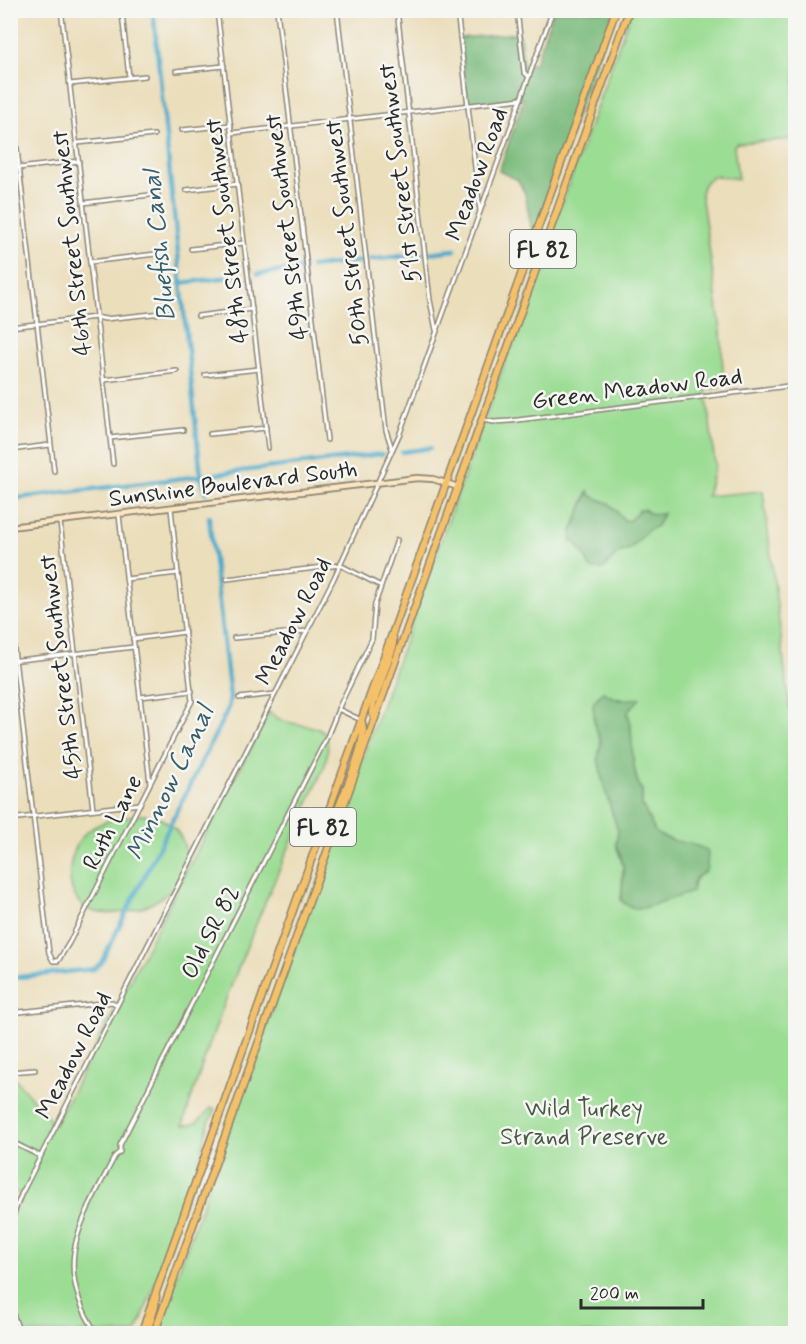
<svg xmlns="http://www.w3.org/2000/svg" width="806" height="1344" viewBox="0 0 806 1344" font-family="Mynerve,sans-serif">
<style>
.green{fill:#9cdd94;stroke:#648460;stroke-width:1.5;fill-rule:evenodd}
.forest{fill:#7dbc7e;stroke:#547454;stroke-width:1.5}
.lines{fill:none;stroke-linecap:round;stroke-linejoin:round}
.canal{stroke:#4aa9c9;stroke-width:4.5}
.street-casing{stroke:#8b8473;stroke-width:6}
.secondary-casing{stroke:#8b8473;stroke-width:8}
.highway-casing{stroke:#8b8473;stroke-width:9}
.street{stroke:#fff;stroke-width:3}
.secondary{stroke:#fbe6c3;stroke-width:4.5}
.highway{stroke:#f4c16a;stroke-width:6}
.labels{text-anchor:middle;stroke-width:5;stroke-linejoin:round;paint-order:stroke}
.shield{fill:#f6f6f2;stroke:#686867;stroke-width:1.5}
.shield-label{font-size:22px;font-weight:bold;fill:#2b2b2b}
.street-label{font-size:24px;fill:#2b2b2b;stroke:#f6f6f2}
.park-label{font-size:24px;fill:#475845;stroke:#f6f6f2}
.water-label{font-size:26px;font-style:italic;fill:#375d6a;stroke:#f6f6f2}
</style>
<rect width="100%" height="100%" fill="#f6f6f2"/>
<filter id="ink" filterUnits="userSpaceOnUse"><feTurbulence type="fractalNoise" baseFrequency=".0167" numOctaves="2"/><feDisplacementMap in="SourceGraphic" scale="12" xChannelSelector="R" yChannelSelector="G"/><feConvolveMatrix kernelMatrix="1 2 1 2 8 2 1 2 1" color-interpolation-filters="sRGB"/></filter>
<filter id="wash" filterUnits="userSpaceOnUse"><feTurbulence type="fractalNoise" baseFrequency=".008" numOctaves="4" result="noise"/><feDisplacementMap in="SourceGraphic" scale="24" xChannelSelector="R" yChannelSelector="G"/><feGaussianBlur stdDeviation="1.35" result="paint"/><feColorMatrix in="noise" values="0 0 0 0 0 0 0 0 0 0 0 0 0 0 0 0 0 1.4 0 .05"/><feComposite in="paint" operator="in"/></filter>
<g filter="url(#wash)">
<rect width="100%" height="100%" fill="#ebdebb"/>
<g class="green">
<path d="M 631,11 L 795,11 L 795,139 L 737,143 L 734,146 L 738,179 C 720,176 706,171 701,193 L 721,331 L 723,374 L 720,388 L 706,389 L 715,465 L 707,496 L 763,491 L 795,753 L 795,1333 L 156,1334 ZM 588,491 L 591,496 L 606,502 L 614,508 L 624,520 L 629,521 L 639,510 L 644,509 C 652,515 654,516 663,514 L 657,526 L 648,530 L 631,548 L 617,554 L 606,565 L 587,562 L 586,557 L 574,541 L 572,531 ZM 603,692 L 611,697 L 624,700 L 631,724 L 630,739 L 635,771 L 639,786 L 642,790 L 642,805 L 656,834 L 679,843 L 705,849 L 705,872 C 694,878 694,881 692,892 L 673,898 L 621,900 L 623,866 L 616,845 L 618,831 L 603,783 L 599,758 L 601,742 L 594,721 L 594,701 Z"/>
<path d="M 269,712 C 297,737 339,709 325,765 C 273,883 220,1001 183,1125 C 197,1127 203,1116 211,1108 L 215,1109 C 214,1115 209,1120 208,1126 C 200,1151 191,1205 171,1220 L 171,1241 L 139,1326 L 135,1333 L 21,1333 L 10,1312 L 11,1220 L 20,1192 L 11,1193 L 10,1073 L 55,1125 Z"/>
<path d="M 143,815 C 149,816 156,817 161,819 C 186,831 195,863 176,885 C 162,900 144,909 124,912 C 114,913 102,915 92,911 C 61,900 66,850 87,832 C 101,820 125,816 143,815 Z"/>
</g>
<g class="forest">
<polygon points="553,11 614,11 533,237 525,194 518,180 499,171 524,99 468,104 460,38 519,33 524,65 535,63"/>
<path d="M 589,491 L 591,496 L 610,504 L 624,520 L 629,521 L 639,510 L 644,509 C 651,515 655,516 663,513 L 657,526 L 648,530 L 631,548 L 617,554 L 603,569 L 593,569 L 589,567 L 586,557 L 574,541 L 571,542 L 572,531 Z"/>
<path d="M 603,692 L 619,700 L 640,698 C 637,704 629,707 628,713 C 627,717 631,722 631,726 C 632,741 632,779 642,790 L 642,805 L 656,833 C 671,844 696,841 708,852 L 707,867 L 705,872 L 696,877 L 693,882 L 692,892 L 644,908 L 633,908 L 621,901 L 624,871 L 621,856 L 616,845 L 618,831 L 603,783 L 598,758 L 601,742 L 595,726 L 593,706 L 594,701 Z"/>
</g>
<g class="lines">
<g class="canal">
<polyline points="153,10 201,477 206,493"/>
<polyline points="10,11 16,10"/>
<polyline points="428,253 455,250"/>
<polyline points="369,260 422,254"/>
<polyline points="311,267 363,261"/>
<polyline points="258,274 304,268"/>
<polyline points="180,283 240,276"/>
<polyline points="402,452 430,448"/>
<polyline points="10,499 382,454"/>
<polyline points="10,978 94,969 101,963 228,709 230,697 209,517"/>
</g>
</g>
</g>
<g filter="url(#ink)">
<g class="lines">
<defs>
<g id="street">
<polyline points="217,10 268,448"/>
<polyline points="277,10 327,440"/>
<polyline points="337,10 386,430 392,449"/>
<polyline points="397,10 430,300 436,330"/>
<polyline points="457,10 480,211"/>
<polyline points="517,10 524,72 529,77"/>
<polyline points="173,11 181,10"/>
<polyline points="122,13 129,77"/>
<polyline points="62,17 113,464"/>
<polyline points="176,71 224,66"/>
<polyline points="70,84 145,76"/>
<polyline points="10,88 54,471"/>
<polyline points="182,130 231,125"/>
<polyline points="232,133 521,99"/>
<polyline points="77,143 154,135"/>
<polyline points="10,169 79,161"/>
<polyline points="186,190 238,184"/>
<polyline points="83,203 158,194"/>
<polyline points="191,249 244,243"/>
<polyline points="90,262 164,253"/>
<polyline points="198,316 252,309"/>
<polyline points="10,327 96,317 105,319 171,312"/>
<polyline points="205,375 259,369"/>
<polyline points="104,380 177,371"/>
<polyline points="482,420 494,422 510,421 796,385"/>
<polyline points="210,434 266,428"/>
<polyline points="110,438 183,430"/>
<polyline points="10,450 50,445"/>
<polyline points="119,515 150,783"/>
<polyline points="60,522 93,809"/>
<polyline points="126,579 178,573"/>
<polyline points="227,579 340,565 381,586"/>
<polyline points="10,615 49,953 53,961 58,961 69,943 192,701 171,509"/>
<polyline points="234,638 307,631"/>
<polyline points="133,639 185,632"/>
<polyline points="10,661 134,647"/>
<polyline points="140,697 192,691"/>
<polyline points="239,698 275,694"/>
<polyline points="338,709 361,720"/>
<polyline points="10,819 140,804"/>
<polyline points="10,1013 112,1002 117,1005"/>
<polyline points="10,1072 35,1070"/>
<polyline points="10,1137 16,1144 40,1156"/>
<polyline points="10,1224 21,1195 334,578 400,433 553,10"/>
<polyline points="10,1305 20,1334"/>
<path d="M 97,1334 C 50,1264 81,1222 115,1156 L 120,1152 L 120,1145 L 327,737 L 340,705 L 372,639 L 375,604 L 397,540"/>
</g>
<polyline id="secondary" points="10,527 417,478 433,479 458,487"/>
<g id="highway">
<polyline points="375,718 372,713 373,704 393,647 393,637"/>
<path d="M 338,816 L 338,809 C 345,789 370,738 361,720"/>
<polyline points="141,1334 616,10"/>
<polyline points="146,1334 155,1307 156,1296"/>
<polyline points="154,1334 629,10"/>
</g>
</defs>
<use href="#street" class="street-casing"/>
<use href="#secondary" class="secondary-casing"/>
<use href="#highway" class="highway-casing"/>
<use href="#street" class="street"/>
<use href="#secondary" class="secondary"/>
<use href="#highway" class="highway"/>
</g>
</g>
<g class="labels">
<g class="shield">
<rect x="510" y="230" width="66" height="38" rx="4.5"/>
<rect x="290" y="808" width="66" height="38" rx="4.5"/>
</g>
<g class="shield-label">
<text x="543" y="257">FL 82</text>
<text x="323" y="835">FL 82</text>
</g>
<g class="street-label">
<text transform="translate(399 173) rotate(-97)" y="8">51st Street Southwest</text>
<text transform="translate(476 174) rotate(-70)" y="8">Meadow Road</text>
<text transform="translate(286 227) rotate(-97)" y="8">49th Street Southwest</text>
<text transform="translate(226 231) rotate(-97)" y="8">48th Street Southwest</text>
<text transform="translate(346 233) rotate(-97)" y="8">50th Street Southwest</text>
<text transform="translate(71 243) rotate(-96)" y="8">46th Street Southwest</text>
<text transform="translate(637 388) rotate(-7)" y="8">Green Meadow Road</text>
<text transform="translate(233 483) rotate(-7)" y="8">Sunshine Boulevard South</text>
<text transform="translate(293 621) rotate(-63)" y="8">Meadow Road</text>
<text transform="translate(60 667) rotate(-97)" y="8">45th Street Southwest</text>
<text transform="translate(112 822) rotate(-63)" y="8">Ruth Lane</text>
<text transform="translate(210 932) rotate(-63)" y="8">Old SR 82</text>
<text transform="translate(73 1055) rotate(-63)" y="8">Meadow Road</text>
</g>
<g class="park-label">
<text x="584" y="1116">Wild Turkey<tspan x="584" dy="28">Strand Preserve</tspan></text>
</g>
<g class="water-label">
<text transform="translate(158 246) rotate(-96)" y="9">Bluefish Canal</text>
<text transform="translate(169 782) rotate(-64)" y="9">Minnow Canal</text>
</g>
</g>
<rect width="806" height="1344" fill="none" stroke="#f6f6f2" stroke-width="36"/>
<path d="M581 1299v9h122v-9" fill="none" stroke="#2b2b2b" stroke-width="3"/>
<text x="590" y="1299" font-size="18" fill="#2b2b2b" stroke="#f6f6f2" stroke-width="4.5" paint-order="stroke">200 m</text>
</svg>
